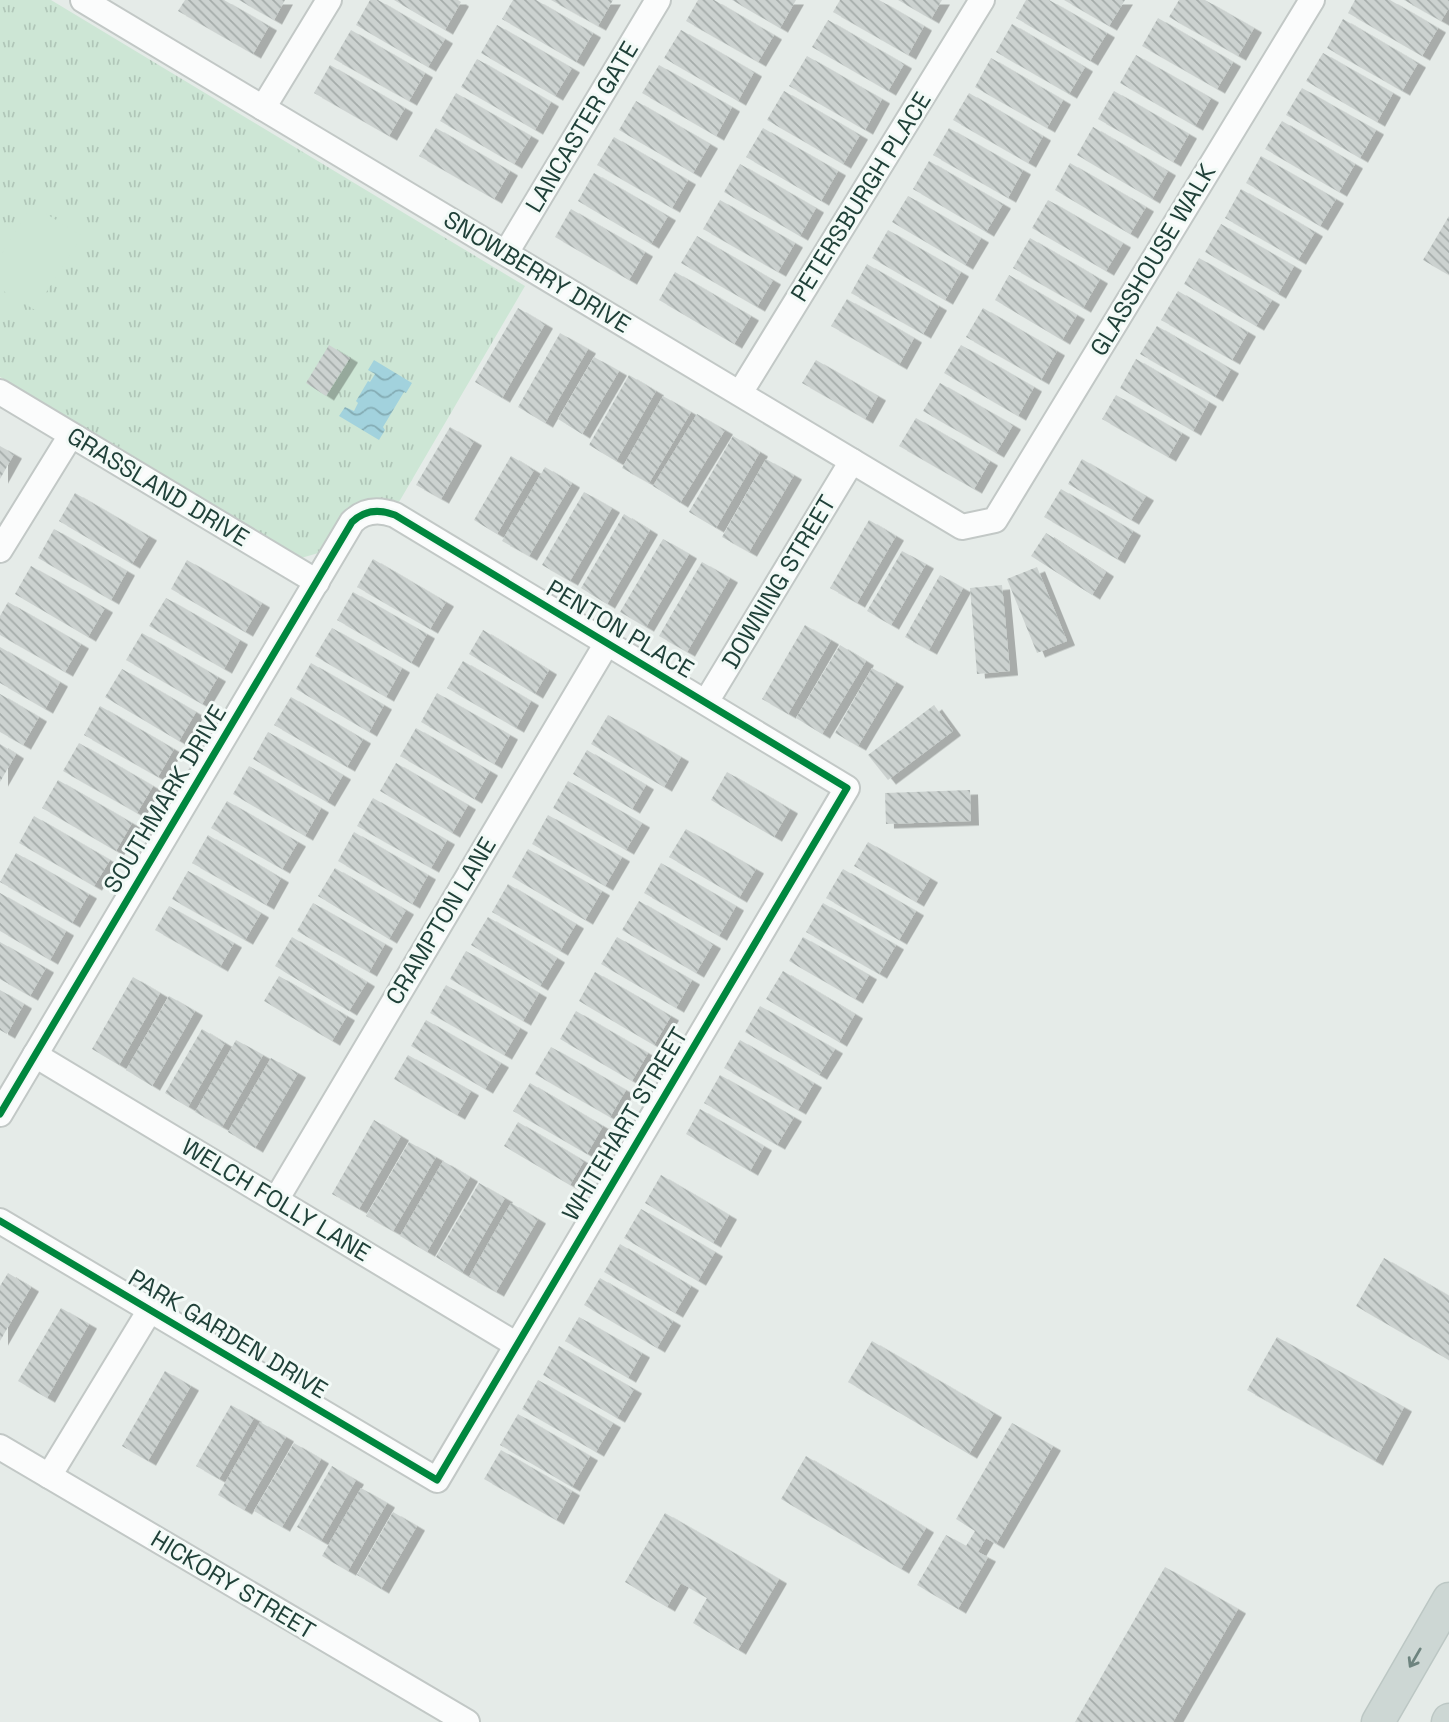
<svg xmlns="http://www.w3.org/2000/svg" width="1449" height="1722" viewBox="0 0 1449 1722" font-family="'Space Grotesk',sans-serif">
<style>
.park{fill:url(#park-tufts)}
.pitch{fill:#cde6d5}
.water{fill:url(#water-waves)}
.building{fill:url(#building-back-hatch);filter:url(#shadow)}
.lines{fill:none;stroke-linecap:round;stroke-linejoin:round}
.minor-casing{stroke:#c2c8c6;stroke-width:28}
.major-casing{stroke:#bcc7c4;stroke-width:35}
.minor{stroke:#fbfcfc;stroke-width:24}
.major{stroke:#cdd7d4;stroke-width:32}
.cycleway-casing{stroke:#f3faf7;stroke-width:11}
.cycleway{stroke:#00873e;stroke-width:7}
.oneway{stroke:#6e847f}
.labels{text-anchor:middle;stroke-width:6;stroke-linejoin:round;paint-order:stroke}
.street-label{font-size:24px;fill:#204139;stroke:#f3faf7}
</style>
<defs>
<pattern id="park-tufts" width="24" height="20" patternUnits="userSpaceOnUse" patternTransform="scale(1.75)"><rect width="24" height="20" fill="#cde6d5"/><path d="M3 7l-1-3M5 7V3M7 7l1-3M15 17l-1-3M17 17v-4M19 17l1-3" fill="none" stroke="#b0c6b8"/></pattern>
<pattern id="water-waves" width="16" height="10" patternUnits="userSpaceOnUse" patternTransform="scale(1.75)"><rect width="16" height="10" fill="#a2d2dd"/><path d="M0 5q4-4 8 0t8 0" fill="none" stroke="#84acb4"/></pattern>
<pattern id="building-back-hatch" width="6" height="6" patternUnits="userSpaceOnUse" patternTransform="scale(1.75)"><rect width="6" height="6" fill="#ccd2d0"/><path d="M-1 5l2 2M0 0l6 6M5-1l2 2" fill="none" stroke="#a5acaa"/></pattern>
<filter id="shadow"><feDropShadow dx="8" dy="4.5" stdDeviation="0" flood-color="#0004"/></filter>
</defs>
<rect width="100%" height="100%" fill="#e5ebe8"/>
<polygon class="park" points="0,0 51,0 525,286 399,502 384,500 322,552 301,558 0,377"/>
<polygon class="pitch" points="32,205 82,236 35,310 0,289 0,256"/>
<polygon class="water" points="374,360 412,383 406,393 404,392 383,427 385,430 379,440 339,416 345,407 354,411 358,403 356,401 368,381 370,382 375,374 368,370"/>
<g class="building">
<polygon points="185,0 224,0 269,26 253,54 178,11"/>
<polygon points="239,0 285,0 274,20"/>
<polygon points="370,0 378,0 445,39 428,67 356,25"/>
<polygon points="394,0 458,0 461,2 445,30"/>
<polygon points="513,0 536,0 593,33 576,62 502,19"/>
<polygon points="551,0 613,0 598,26"/>
<polygon points="698,0 714,0 774,35 758,62 686,21"/>
<polygon points="732,0 796,0 780,28"/>
<polygon points="840,0 879,0 924,26 908,55 833,12"/>
<polygon points="898,0 942,0 931,19"/>
<polygon points="1026,0 1049,0 1107,33 1090,61 1016,18"/>
<polygon points="1064,0 1125,0 1109,26"/>
<polygon points="1179,0 1205,0 1254,28 1238,56 1169,17"/>
<polygon points="1355,0 1390,0 1438,28 1422,56 1348,13"/>
<polygon points="1404,0 1449,0 1449,8 1441,21"/>
<polygon points="1158,18 1233,62 1217,89 1142,46"/>
<polygon points="1343,19 1418,63 1402,91 1327,48"/>
<polygon points="828,20 904,64 888,91 812,47"/>
<polygon points="1012,24 1085,67 1069,94 996,52"/>
<polygon points="497,25 572,68 555,96 481,53"/>
<polygon points="351,30 425,73 409,101 334,59"/>
<polygon points="681,30 754,72 738,101 664,58"/>
<polygon points="1323,53 1393,93 1377,122 1306,81"/>
<polygon points="1136,55 1211,98 1195,126 1120,83"/>
<polygon points="807,56 882,99 865,130 789,86"/>
<polygon points="991,58 1063,100 1047,128 975,87"/>
<polygon points="477,59 551,102 535,130 461,87"/>
<polygon points="330,65 405,108 389,136 314,93"/>
<polygon points="659,65 732,107 716,136 642,93"/>
<polygon points="1302,88 1376,130 1360,158 1286,115"/>
<polygon points="784,91 860,135 843,164 767,120"/>
<polygon points="1114,91 1189,134 1173,162 1098,119"/>
<polygon points="456,93 531,136 514,164 440,121"/>
<polygon points="969,93 1043,136 1028,163 953,120"/>
<polygon points="636,101 710,144 693,173 619,130"/>
<polygon points="1282,121 1355,164 1339,192 1265,149"/>
<polygon points="1093,127 1168,171 1152,199 1077,155"/>
<polygon points="436,128 510,171 494,199 419,156"/>
<polygon points="763,128 838,171 821,201 746,157"/>
<polygon points="949,128 1023,170 1008,198 933,155"/>
<polygon points="614,137 688,180 672,208 597,165"/>
<polygon points="1261,156 1336,199 1320,226 1246,183"/>
<polygon points="929,161 1003,204 986,232 913,189"/>
<polygon points="1070,163 1146,207 1130,234 1055,190"/>
<polygon points="740,164 816,208 800,236 724,192"/>
<polygon points="594,173 668,216 651,244 578,201"/>
<polygon points="1241,189 1315,232 1298,260 1225,218"/>
<polygon points="908,196 981,238 965,265 892,222"/>
<polygon points="720,200 795,243 778,272 703,229"/>
<polygon points="1048,200 1123,243 1106,271 1032,228"/>
<polygon points="571,209 645,252 629,280 555,237"/>
<polygon points="1449,216 1449,275 1423,260"/>
<polygon points="1221,224 1294,266 1278,294 1205,252"/>
<polygon points="888,230 961,272 945,300 872,258"/>
<polygon points="697,236 773,280 757,307 681,263"/>
<polygon points="1030,238 1100,279 1083,308 1013,268"/>
<polygon points="1199,258 1272,300 1256,326 1184,284"/>
<polygon points="867,264 939,306 923,334 851,293"/>
<polygon points="675,272 751,316 734,344 659,300"/>
<polygon points="1009,275 1077,315 1062,340 995,300"/>
<polygon points="1178,291 1248,332 1232,360 1161,320"/>
<polygon points="847,299 914,338 899,365 831,326"/>
<polygon points="518,308 545,324 502,398 475,382"/>
<polygon points="983,308 1057,351 1041,380 966,337"/>
<polygon points="1157,326 1231,369 1215,397 1140,354"/>
<polygon points="560,333 588,349 545,423 518,407"/>
<polygon points="329,345 350,358 326,396 306,383"/>
<polygon points="961,345 1034,387 1018,416 944,373"/>
<polygon points="594,357 619,371 582,434 558,419"/>
<polygon points="1136,359 1209,402 1193,431 1120,388"/>
<polygon points="816,360 878,396 865,419 802,383"/>
<polygon points="629,375 656,391 616,461 589,445"/>
<polygon points="940,383 1013,425 996,453 923,411"/>
<polygon points="1116,395 1182,433 1168,457 1102,419"/>
<polygon points="663,396 691,412 649,483 622,468"/>
<polygon points="697,414 725,430 680,503 653,486"/>
<polygon points="916,418 990,461 974,489 899,446"/>
<polygon points="450,427 474,441 441,499 416,485"/>
<polygon points="733,436 760,452 716,528 689,512"/>
<polygon points="0,446 14,454 0,479"/>
<polygon points="511,456 534,470 497,534 474,520"/>
<polygon points="766,459 794,475 749,552 722,537"/>
<polygon points="1082,459 1146,496 1131,520 1068,484"/>
<polygon points="545,467 572,483 529,556 502,541"/>
<polygon points="1061,489 1133,531 1117,559 1044,517"/>
<polygon points="584,492 612,508 570,581 542,565"/>
<polygon points="75,493 149,536 132,564 59,521"/>
<polygon points="624,514 650,530 607,604 581,588"/>
<polygon points="869,520 896,536 857,603 830,588"/>
<polygon points="54,529 127,571 111,600 38,558"/>
<polygon points="1046,533 1106,572 1092,595 1031,556"/>
<polygon points="663,539 689,554 646,627 620,612"/>
<polygon points="902,551 926,564 891,625 867,611"/>
<polygon points="373,559 446,602 430,629 357,587"/>
<polygon points="187,560 262,603 245,632 171,589"/>
<polygon points="702,562 730,578 687,652 659,636"/>
<polygon points="31,566 105,608 88,637 15,594"/>
<polygon points="1037,567 1067,641 1037,653 1007,579"/>
<polygon points="940,575 963,588 929,650 905,637"/>
<polygon points="1002,585 1010,671 977,674 970,588"/>
<polygon points="353,592 427,634 411,663 337,620"/>
<polygon points="166,598 240,640 224,669 149,626"/>
<polygon points="8,602 81,644 65,672 0,635 0,616"/>
<polygon points="805,625 831,640 788,714 762,699"/>
<polygon points="332,628 402,668 386,697 315,656"/>
<polygon points="483,630 549,670 535,694 469,654"/>
<polygon points="142,633 218,677 202,704 126,660"/>
<polygon points="840,645 866,661 822,734 796,718"/>
<polygon points="0,647 60,682 45,709 0,683"/>
<polygon points="463,661 531,701 516,728 447,688"/>
<polygon points="311,663 384,705 369,732 296,689"/>
<polygon points="872,668 896,682 858,746 835,733"/>
<polygon points="122,669 196,712 179,741 105,697"/>
<polygon points="437,693 510,735 494,764 421,722"/>
<polygon points="0,694 39,717 23,745 0,732"/>
<polygon points="291,697 363,739 347,767 274,725"/>
<polygon points="934,705 953,731 888,780 868,755"/>
<polygon points="100,706 174,749 158,777 84,735"/>
<polygon points="608,715 681,757 664,787 591,744"/>
<polygon points="416,728 490,771 474,799 400,756"/>
<polygon points="268,732 343,775 327,802 253,759"/>
<polygon points="79,743 153,786 137,813 63,771"/>
<polygon points="0,744 16,754 0,782"/>
<polygon points="587,750 646,785 632,809 573,774"/>
<polygon points="396,763 468,805 452,833 380,791"/>
<polygon points="249,766 321,808 305,836 233,794"/>
<polygon points="727,772 790,809 774,837 711,800"/>
<polygon points="58,780 132,823 116,851 42,808"/>
<polygon points="568,781 642,823 626,850 553,808"/>
<polygon points="970,790 971,821 886,824 885,793"/>
<polygon points="373,798 447,840 431,868 357,826"/>
<polygon points="227,801 298,842 282,869 211,828"/>
<polygon points="548,815 622,857 605,886 532,844"/>
<polygon points="34,816 110,860 94,886 19,843"/>
<polygon points="686,829 756,869 739,898 669,857"/>
<polygon points="354,832 428,875 412,904 338,861"/>
<polygon points="208,835 281,878 266,905 192,863"/>
<polygon points="868,842 930,878 916,902 854,866"/>
<polygon points="528,849 602,891 585,920 512,877"/>
<polygon points="16,853 89,894 72,923 0,882"/>
<polygon points="661,863 736,906 719,936 644,893"/>
<polygon points="335,868 406,910 389,939 318,896"/>
<polygon points="843,869 916,911 899,940 826,898"/>
<polygon points="188,871 261,913 245,940 172,899"/>
<polygon points="508,884 576,924 560,951 492,912"/>
<polygon points="0,893 66,931 50,960 0,931"/>
<polygon points="639,901 713,944 696,973 622,930"/>
<polygon points="313,903 385,944 369,972 297,931"/>
<polygon points="823,903 896,945 879,974 806,932"/>
<polygon points="169,906 234,943 220,967 155,930"/>
<polygon points="488,917 557,958 540,986 471,945"/>
<polygon points="292,937 367,982 349,1011 275,966"/>
<polygon points="617,937 692,980 676,1008 601,964"/>
<polygon points="803,937 869,975 855,999 789,961"/>
<polygon points="0,942 46,968 30,996 0,979"/>
<polygon points="466,951 539,993 523,1021 450,979"/>
<polygon points="783,971 855,1014 839,1042 766,999"/>
<polygon points="595,972 671,1016 654,1045 579,1001"/>
<polygon points="279,976 347,1016 332,1041 264,1001"/>
<polygon points="133,977 160,993 119,1065 92,1049"/>
<polygon points="446,985 520,1028 504,1055 430,1013"/>
<polygon points="0,990 24,1004 7,1034 0,1030"/>
<polygon points="169,996 195,1011 152,1086 126,1070"/>
<polygon points="760,1006 835,1049 819,1075 745,1032"/>
<polygon points="576,1011 648,1053 632,1081 560,1039"/>
<polygon points="426,1020 501,1063 485,1089 411,1046"/>
<polygon points="202,1029 225,1043 188,1107 165,1093"/>
<polygon points="236,1040 263,1055 222,1127 195,1112"/>
<polygon points="740,1040 814,1083 798,1110 724,1068"/>
<polygon points="551,1047 626,1090 610,1117 535,1074"/>
<polygon points="408,1055 471,1091 457,1115 394,1079"/>
<polygon points="271,1058 298,1073 255,1148 228,1132"/>
<polygon points="720,1075 794,1117 777,1145 704,1103"/>
<polygon points="530,1083 603,1126 587,1154 513,1111"/>
<polygon points="700,1109 764,1146 750,1171 686,1134"/>
<polygon points="374,1120 401,1136 359,1209 332,1194"/>
<polygon points="518,1122 584,1161 570,1185 504,1146"/>
<polygon points="409,1142 436,1157 393,1231 366,1216"/>
<polygon points="443,1161 470,1177 427,1252 400,1236"/>
<polygon points="661,1175 729,1215 713,1243 645,1203"/>
<polygon points="479,1183 505,1198 462,1273 436,1257"/>
<polygon points="511,1203 538,1219 496,1292 469,1277"/>
<polygon points="641,1209 715,1252 698,1281 624,1238"/>
<polygon points="620,1244 691,1286 675,1313 604,1272"/>
<polygon points="1384,1258 1449,1296 1449,1360 1356,1306"/>
<polygon points="8,1273 31,1287 0,1341 0,1286"/>
<polygon points="600,1278 673,1321 657,1348 584,1305"/>
<polygon points="61,1308 89,1324 47,1398 18,1381"/>
<polygon points="579,1317 642,1353 628,1378 565,1341"/>
<polygon points="1277,1337 1404,1407 1375,1461 1247,1390"/>
<polygon points="872,1341 994,1413 969,1454 848,1382"/>
<polygon points="559,1346 634,1389 617,1418 543,1375"/>
<polygon points="165,1371 191,1386 148,1461 122,1446"/>
<polygon points="538,1380 613,1423 596,1452 522,1409"/>
<polygon points="231,1405 254,1418 219,1479 196,1466"/>
<polygon points="518,1414 590,1456 572,1487 500,1445"/>
<polygon points="260,1422 286,1437 244,1510 218,1495"/>
<polygon points="1012,1423 1053,1446 996,1544 986,1538 978,1552 988,1557 958,1609 917,1585 946,1535 966,1546 975,1531 956,1519"/>
<polygon points="294,1443 321,1459 282,1527 254,1511"/>
<polygon points="501,1450 572,1491 556,1520 484,1479"/>
<polygon points="806,1456 926,1528 901,1569 781,1499"/>
<polygon points="332,1466 356,1480 321,1541 297,1527"/>
<polygon points="361,1488 387,1503 348,1571 322,1556"/>
<polygon points="393,1512 417,1526 381,1589 357,1575"/>
<polygon points="665,1513 779,1579 738,1650 693,1623 707,1598 681,1583 667,1607 625,1582"/>
<polygon points="1165,1567 1238,1609 1173,1722 1075,1722"/>
</g>
<g class="lines">
<defs>
<g id="minor">
<polyline points="83,0 962,527 995,520 1312,0"/>
<polyline points="263,108 329,0"/>
<polyline points="506,253 658,0"/>
<polyline points="0,392 317,582"/>
<polyline points="740,393 982,0"/>
<polyline points="0,550 71,435"/>
<polyline points="706,702 852,461"/>
<polyline points="35,1055 517,1345"/>
<path d="M 0,1114 L 352,522 C 364,510 379,509 395,515 L 847,788 L 437,1480 L 0,1221"/>
<polyline points="276,1200 607,643"/>
<polyline points="0,1447 467,1722"/>
<polyline points="49,1476 150,1310"/>
</g>
<g id="major">
<polyline points="1378,1722 1449,1599"/>
<polyline points="1448,1722 1449,1720"/>
</g>
</defs>
<use href="#minor" class="minor-casing"/>
<use href="#major" class="major-casing"/>
<use href="#minor" class="minor"/>
<use href="#major" class="major"/>
<defs>
<path id="cycleway" d="M 0,1114 L 352,522 C 364,510 379,509 395,515 L 847,788 L 437,1480 L 0,1221"/>
</defs>
<use href="#cycleway" class="cycleway-casing"/>
<use href="#cycleway" class="cycleway"/>
</g>
<defs><path id="oneway-shaft" d="M-6 0H5M1.5-3L5.5 0L1.5 3" fill="none" stroke-width="1.6" stroke-linecap="round" stroke-linejoin="round" transform="scale(1.75)"/></defs>
<use class="oneway" href="#oneway-shaft" transform="translate(1415 1658) rotate(120)"/>
<g class="labels">
<g class="street-label">
<text transform="translate(582 127) rotate(-59)" y="8">LANCASTER GATE</text>
<text transform="translate(861 197) rotate(-58)" y="8">PETERSBURGH PLACE</text>
<text transform="translate(1153 260) rotate(-59)" y="8">GLASSHOUSE WALK</text>
<text transform="translate(537 272) rotate(31)" y="8">SNOWBERRY DRIVE</text>
<text transform="translate(158 487) rotate(31)" y="8">GRASSLAND DRIVE</text>
<text transform="translate(779 582) rotate(-59)" y="8">DOWNING STREET</text>
<text transform="translate(620 629) rotate(31)" y="8">PENTON PLACE</text>
<text transform="translate(165 799) rotate(-59)" y="8">SOUTHMARK DRIVE</text>
<text transform="translate(441 921) rotate(-59)" y="8">CRAMPTON LANE</text>
<text transform="translate(625 1124) rotate(-59)" y="8">WHITEHART STREET</text>
<text transform="translate(276 1200) rotate(31)" y="8">WELCH FOLLY LANE</text>
<text transform="translate(228 1334) rotate(31)" y="8">PARK GARDEN DRIVE</text>
<text transform="translate(233 1585) rotate(31)" y="8">HICKORY STREET</text>
</g>
</g>
</svg>
